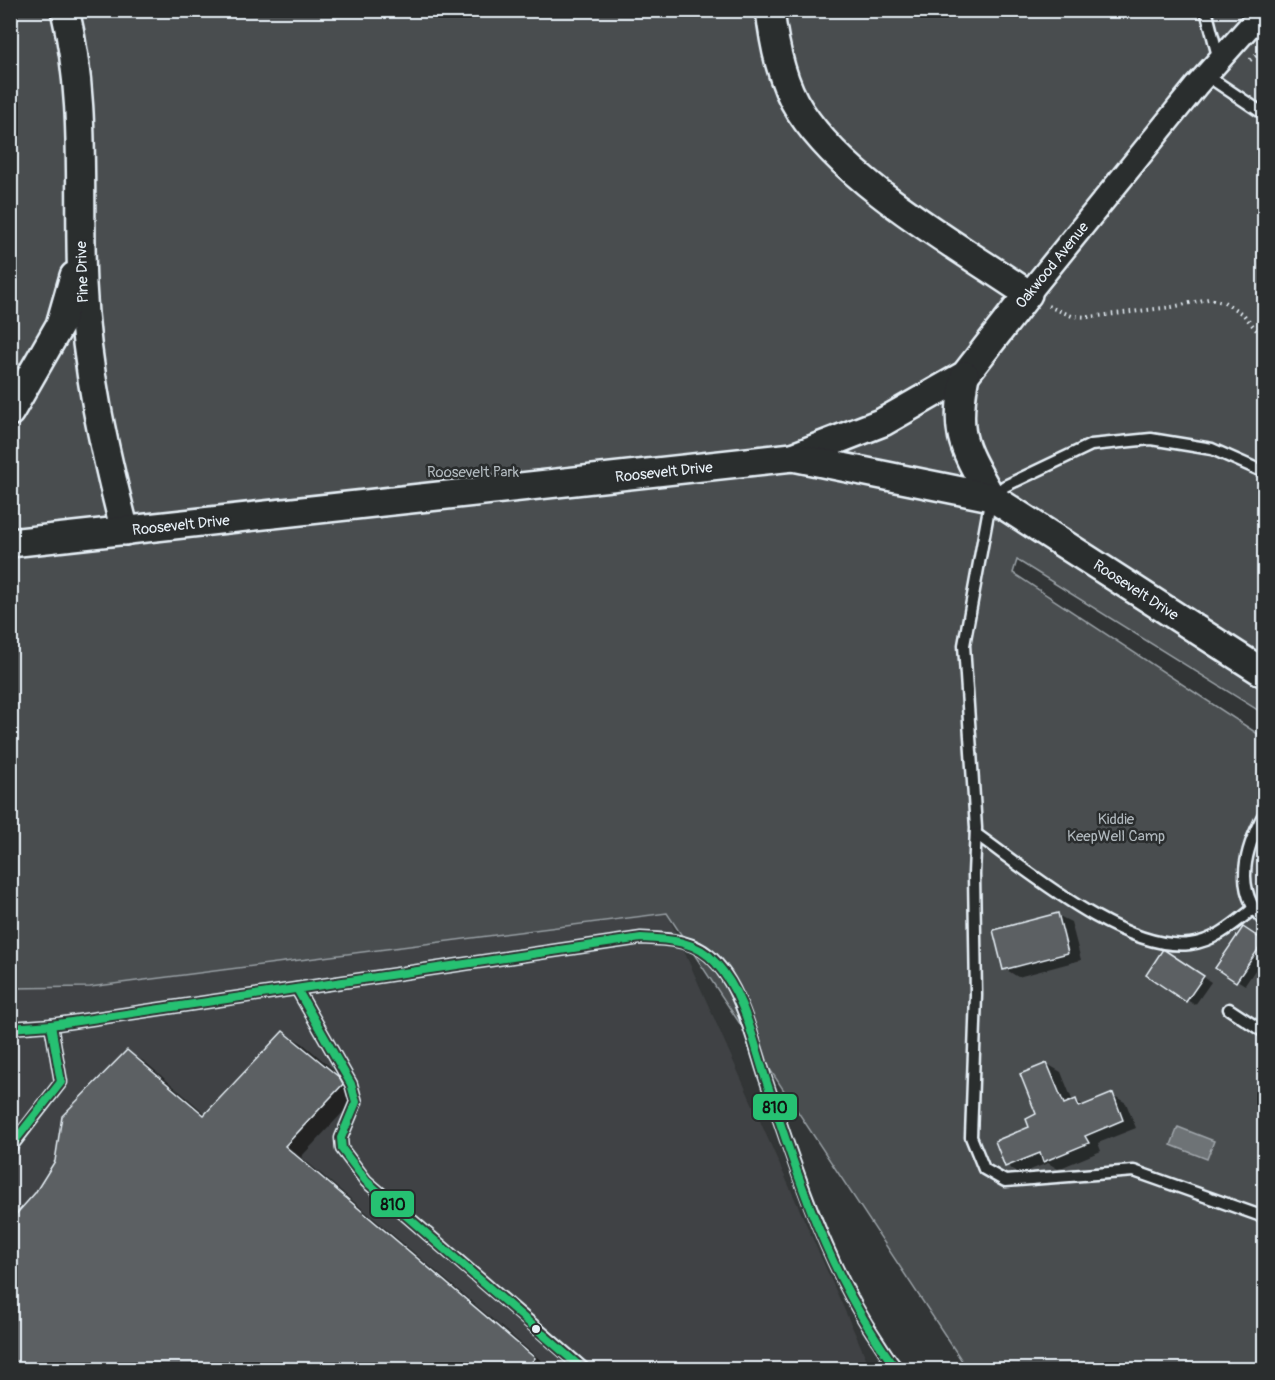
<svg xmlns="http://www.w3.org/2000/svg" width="1275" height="1380" viewBox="0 0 1275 1380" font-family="Pangolin,sans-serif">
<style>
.built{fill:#3f4244}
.green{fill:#494d4f;stroke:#989fa4;stroke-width:1.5}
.water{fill:#6e7376;stroke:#9fa5aa;stroke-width:1.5}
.shadow{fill:#0007}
.building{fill:#5c6063;stroke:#e8f1f8;stroke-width:1.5}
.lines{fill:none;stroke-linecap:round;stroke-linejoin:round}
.service-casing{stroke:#e8f1f8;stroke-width:15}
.minor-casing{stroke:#e8f1f8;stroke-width:27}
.tertiary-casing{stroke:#e8f1f8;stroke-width:32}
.path{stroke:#e8f1f8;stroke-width:4;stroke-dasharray:1.5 4.5;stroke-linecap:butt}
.service{stroke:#2a2d2e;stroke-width:10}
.minor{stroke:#2a2d2e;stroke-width:22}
.tertiary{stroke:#2a2d2e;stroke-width:27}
.bus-1-casing{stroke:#2a2d2e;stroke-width:12}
.bus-1{stroke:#26c172;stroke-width:8}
.bus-dot{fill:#e8f1f8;stroke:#2a2d2e;stroke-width:2}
.labels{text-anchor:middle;stroke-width:5;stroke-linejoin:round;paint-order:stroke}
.street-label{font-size:15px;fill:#e8f1f8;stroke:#2a2d2e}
.park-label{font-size:15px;fill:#b0b8bd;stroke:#2a2d2e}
.line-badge{stroke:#2a2d2e;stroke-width:2}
.pale-badge-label{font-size:16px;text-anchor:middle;font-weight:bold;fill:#111}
</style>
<rect width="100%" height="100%" fill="#323536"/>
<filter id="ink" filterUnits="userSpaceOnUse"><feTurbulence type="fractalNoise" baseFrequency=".0167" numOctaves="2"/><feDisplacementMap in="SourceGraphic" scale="12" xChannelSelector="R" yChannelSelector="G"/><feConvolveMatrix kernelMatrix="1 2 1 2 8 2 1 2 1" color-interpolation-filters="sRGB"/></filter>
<g filter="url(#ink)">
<polygon class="built" points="667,913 867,1360 879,1369 11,1369 10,988 90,987"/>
<polygon class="green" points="10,11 1264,11 1264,714 1017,560 1013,573 1264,738 1264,1369 1013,1370 964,1364 667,913 90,987 11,988"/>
<polygon class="water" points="1178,1127 1214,1141 1207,1159 1171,1145"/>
<g class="shadow">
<polygon points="1057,915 1071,922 1081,960 1018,977 1005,969"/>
<polygon points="1252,934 1264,942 1264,957 1245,985 1237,980"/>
<polygon points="1172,956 1211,982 1195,1005 1187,1000"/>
<polygon points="284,1033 302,1043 361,1093 301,1157 551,1369 10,1370 36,1194 128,1052 145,1062 207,1115"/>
<polygon points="1047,1064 1061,1072 1073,1102 1076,1101 1085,1106 1113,1095 1126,1103 1136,1128 1098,1143 1101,1151 1058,1169 1048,1163 1020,1174 1007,1166 1038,1115"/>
</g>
<g class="building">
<polygon points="1058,913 1068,953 1003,970 993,930"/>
<polygon points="1243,927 1264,941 1236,982 1215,968"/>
<polygon points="1163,949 1204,976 1186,1002 1146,975"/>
<polygon points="283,1031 345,1082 285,1146 535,1358 525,1370 10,1370 10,1221 35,1193 55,1161 62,1116 127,1050 204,1115"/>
<polygon points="1047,1063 1064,1104 1076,1099 1079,1107 1113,1093 1123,1120 1085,1136 1089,1143 1043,1162 1040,1153 1005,1167 995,1141 1029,1127 1026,1119 1036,1114 1020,1074"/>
</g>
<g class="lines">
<defs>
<g id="service">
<polyline points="1206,10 1219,60"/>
<polyline points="1206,75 1264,114"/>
<polyline points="1264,472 1212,449 1151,439 1091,445 1005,486 991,497 964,645 976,828 974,874 976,995 971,1137 984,1169 1005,1181 1134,1171 1264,1217"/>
<path d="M 1264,814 C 1245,849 1233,889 1264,921"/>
<path d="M 976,834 C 1028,871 1124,952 1190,944 C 1215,941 1234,924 1253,909"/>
<polyline points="297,989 351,1084 356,1102 341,1138 342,1149 366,1181 585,1370"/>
<polyline points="1229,1009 1264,1032"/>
<path d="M 10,1028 L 51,1025 L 641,938 C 662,939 685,939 703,951 C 739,975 753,1041 766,1080 C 793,1162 829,1270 877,1340 C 884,1350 890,1362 899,1370"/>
<polyline points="10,1148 61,1082 51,1025"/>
</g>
<polyline id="minor" points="1028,294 1196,86 1264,10"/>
<g id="tertiary">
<path d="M 65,10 C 87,101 78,192 82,284 C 86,369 104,449 125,531"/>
<path d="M 770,10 C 774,44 781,82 800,111 C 848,185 955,244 1028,294 L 965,375 L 883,422 L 793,457"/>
<path d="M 965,375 C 954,435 962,445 991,497"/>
<polyline points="10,412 60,325 74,276"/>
<polyline points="10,543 793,457 991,497 1264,673"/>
</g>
</defs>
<use href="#service" class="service-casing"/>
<use href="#minor" class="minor-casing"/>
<use href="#tertiary" class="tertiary-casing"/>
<g class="path">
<polyline points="1250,60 1264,50"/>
<polyline points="1048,306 1072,316 1090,317 1172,307 1208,299 1224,302 1244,315 1264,339"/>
</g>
<use href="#service" class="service"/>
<use href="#minor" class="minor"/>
<use href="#tertiary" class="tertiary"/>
<defs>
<g id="bus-1">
<polyline points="297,989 351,1084 356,1102 341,1138 342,1149 366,1181 584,1370"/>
<path d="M 10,1028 L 51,1025 L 641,938 C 669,939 697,941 716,963 C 745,995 753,1041 766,1080 C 793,1163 821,1250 867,1325 C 877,1340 886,1357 898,1370"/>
<polyline points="10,1147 61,1082 51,1025"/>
</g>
</defs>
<use href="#bus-1" class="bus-1-casing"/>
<use href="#bus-1" class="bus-1"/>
</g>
</g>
<circle class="bus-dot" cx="536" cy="1329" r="5"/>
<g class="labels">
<g class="street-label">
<text transform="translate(1052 265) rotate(-51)" y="5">Oakwood Avenue</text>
<text transform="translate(82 272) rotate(-92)" y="5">Pine Drive</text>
<text transform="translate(664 472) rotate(-6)" y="5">Roosevelt Drive</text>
<text transform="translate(181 525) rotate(-6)" y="5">Roosevelt Drive</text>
<text transform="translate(1136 590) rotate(33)" y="5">Roosevelt Drive</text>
</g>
<g class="park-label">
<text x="473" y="477">Roosevelt Park</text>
<text x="1116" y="824">Kiddie<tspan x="1116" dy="17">KeepWell Camp</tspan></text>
</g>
</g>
<g class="line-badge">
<rect x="752" y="1093" width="46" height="28" rx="6" fill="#26c172"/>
<rect x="370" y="1190" width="45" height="28" rx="6" fill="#26c172"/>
</g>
<g class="pale-badge-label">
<text x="775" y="1113">810</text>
<text x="393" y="1210">810</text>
</g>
<rect width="1275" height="1380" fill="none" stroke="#2a2d2e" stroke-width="36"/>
<rect x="18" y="18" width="1239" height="1344" fill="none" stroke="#e8f1f8" stroke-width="2" filter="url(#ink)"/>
</svg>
